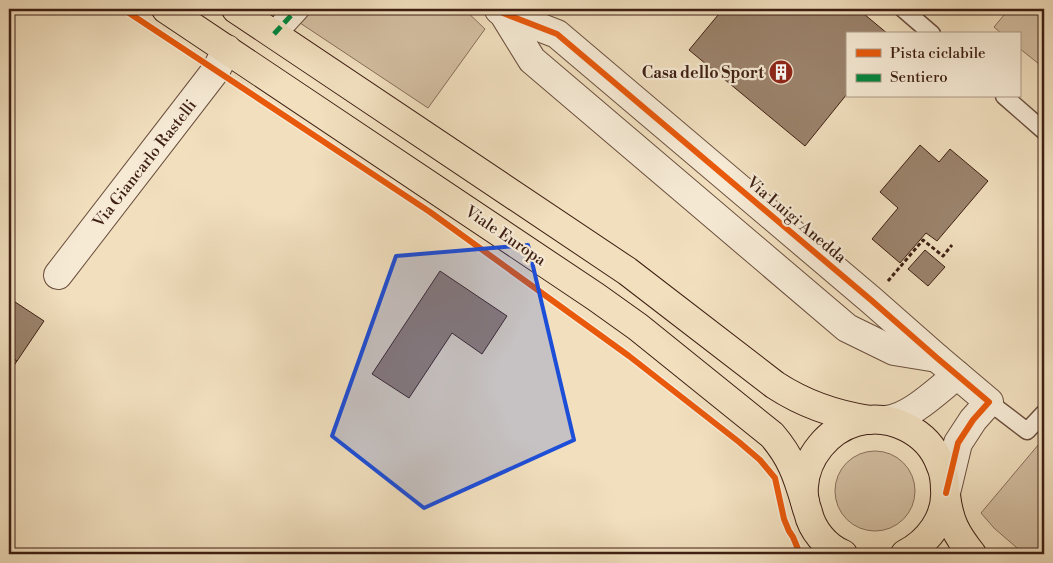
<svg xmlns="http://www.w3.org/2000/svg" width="1053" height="563" viewBox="0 0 1053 563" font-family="'Libre Bodoni',serif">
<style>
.green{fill:#d3bea1;stroke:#886e5a}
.building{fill:#9b836c;stroke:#3e1f13}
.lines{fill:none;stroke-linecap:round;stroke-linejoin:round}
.service-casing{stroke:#6b4f3e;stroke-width:19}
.pedestrian-casing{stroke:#6b4f3e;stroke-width:26}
.minor-casing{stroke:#6b4f3e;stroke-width:30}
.primary-casing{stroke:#3e1f13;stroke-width:30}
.path{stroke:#3e1f13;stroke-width:3;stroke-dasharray:4 2.5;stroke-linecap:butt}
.service{stroke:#f6ead5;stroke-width:16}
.pedestrian{stroke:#f6ead5;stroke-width:24}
.minor{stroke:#f6ead5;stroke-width:28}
.primary{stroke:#f1dfbe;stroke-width:28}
.quiet{stroke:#00873e;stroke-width:5;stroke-dasharray:10 5;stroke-linecap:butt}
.cycleway-casing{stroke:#f6ead5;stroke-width:9}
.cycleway{stroke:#e8590c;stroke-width:6}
.marked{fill:#1d4ed8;fill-opacity:0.2;stroke:#1d4ed8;stroke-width:4;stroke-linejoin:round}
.labels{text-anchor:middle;stroke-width:4.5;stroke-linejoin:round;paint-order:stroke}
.poi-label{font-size:16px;font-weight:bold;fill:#3e1f13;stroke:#f6ead5;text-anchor:end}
.street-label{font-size:16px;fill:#3e1f13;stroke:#f6ead5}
</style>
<rect width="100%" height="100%" fill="#f1dfbe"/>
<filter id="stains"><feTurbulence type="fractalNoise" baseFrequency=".004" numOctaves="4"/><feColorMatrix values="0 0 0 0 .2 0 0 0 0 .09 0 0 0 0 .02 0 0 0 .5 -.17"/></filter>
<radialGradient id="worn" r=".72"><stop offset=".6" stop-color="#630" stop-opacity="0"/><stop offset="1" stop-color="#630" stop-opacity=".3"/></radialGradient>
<g class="green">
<polygon points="279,9 464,9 485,29 428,108"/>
<polygon points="1009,9 1044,9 1044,68 1019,48 1019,34 1002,34 994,27"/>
<polygon points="1044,438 1044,554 1024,554 994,528 981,513"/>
<circle cx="875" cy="491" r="40"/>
</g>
<g class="building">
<polygon points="723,9 858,9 888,34 847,34 847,94 805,146 689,50"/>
<polygon points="920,145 939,162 950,149 988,181 937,241 926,233 900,263 872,239 898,208 880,192"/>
<polygon points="925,250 945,267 928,286 908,269"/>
<polygon points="440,271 507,316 482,354 452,333 409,398 372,374"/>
<polygon points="9,298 44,321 17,361 9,356"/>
<polygon points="9,356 17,361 9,373"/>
</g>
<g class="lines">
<defs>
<g id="service">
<polyline points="903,9 932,34"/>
<polyline points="1004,96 1044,131"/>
<polyline points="989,402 1027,431 1044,413"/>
</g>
<polyline id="pedestrian" points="274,34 297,9"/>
<g id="minor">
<polyline points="499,10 503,13 532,60 847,328 894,351 937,358"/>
<polyline points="503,13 557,34 871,300 937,358 989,402 973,420 958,443 946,493"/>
<polyline points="58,275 216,70 227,49"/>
<path d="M 885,420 C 909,419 938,390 957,375"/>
</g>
<g id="primary">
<path d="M 166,9 L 596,297 L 638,327 L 772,435 C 791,457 797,475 805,502"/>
<path d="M 236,9 L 627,271 L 775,385 C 804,404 836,415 870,420"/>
<path d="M 946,495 C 949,521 956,534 972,554"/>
<path d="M 843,554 C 826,547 812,530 808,512 C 805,504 803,495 804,486 C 806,457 828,430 856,422 C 890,413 928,431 940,464 C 944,472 945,481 945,490 C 947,518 928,542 905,554"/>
</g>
</defs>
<use href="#service" class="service-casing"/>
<use href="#pedestrian" class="pedestrian-casing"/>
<use href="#minor" class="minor-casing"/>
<use href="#primary" class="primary-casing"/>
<polyline class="path" points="888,281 923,240 943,256 952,245"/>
<use href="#service" class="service"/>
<use href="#pedestrian" class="pedestrian"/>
<use href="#minor" class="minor"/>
<use href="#primary" class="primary"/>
<polyline class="quiet" points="274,34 297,9"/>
<defs>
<g id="cycleway">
<polyline points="123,9 430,212 629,356 739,442 760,460 775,478 784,519 789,531 793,537 800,554"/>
<polyline points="503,13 557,34 871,300 937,358 989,402 973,420 958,443 946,493"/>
</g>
</defs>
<use href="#cycleway" class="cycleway-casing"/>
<use href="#cycleway" class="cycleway"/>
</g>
<path class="marked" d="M 528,245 L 574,440 L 424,508 L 332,436 L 396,256 Z"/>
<defs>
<symbol id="building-disc" viewBox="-11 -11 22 22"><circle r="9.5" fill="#8f2418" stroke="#f6ead5"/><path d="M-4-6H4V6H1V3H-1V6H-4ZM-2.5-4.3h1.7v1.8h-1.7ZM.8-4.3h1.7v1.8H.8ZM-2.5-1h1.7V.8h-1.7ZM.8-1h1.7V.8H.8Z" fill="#fff"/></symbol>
</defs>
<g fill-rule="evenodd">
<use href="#building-disc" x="767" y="58" width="28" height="28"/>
</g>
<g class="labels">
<g class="poi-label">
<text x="764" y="78">Casa dello Sport</text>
</g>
<g class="street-label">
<text transform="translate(144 163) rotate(-52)" y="6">Via Giancarlo Rastelli</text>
<text transform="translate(797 219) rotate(40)" y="6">Via Luigi Anedda</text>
<text transform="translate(506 235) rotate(34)" y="6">Viale Europa</text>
</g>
</g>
<rect width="1053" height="563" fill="none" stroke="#f1dfbe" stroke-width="30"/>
<rect x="10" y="10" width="1033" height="543" fill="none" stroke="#3e1f13" stroke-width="2.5"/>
<rect x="15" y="15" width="1023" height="533" fill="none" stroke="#3e1f13"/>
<rect x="846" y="32" width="175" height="65" fill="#f6ead5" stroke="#ac9987"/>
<rect x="856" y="49" width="25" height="8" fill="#e8590c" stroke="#ac9987"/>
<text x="890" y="58" font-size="15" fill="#3e1f13">Pista ciclabile</text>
<rect x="856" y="74" width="25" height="8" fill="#00873e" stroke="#ac9987"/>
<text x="890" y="82" font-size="15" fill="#3e1f13">Sentiero</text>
<rect width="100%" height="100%" filter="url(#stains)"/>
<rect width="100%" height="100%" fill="url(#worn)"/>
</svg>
